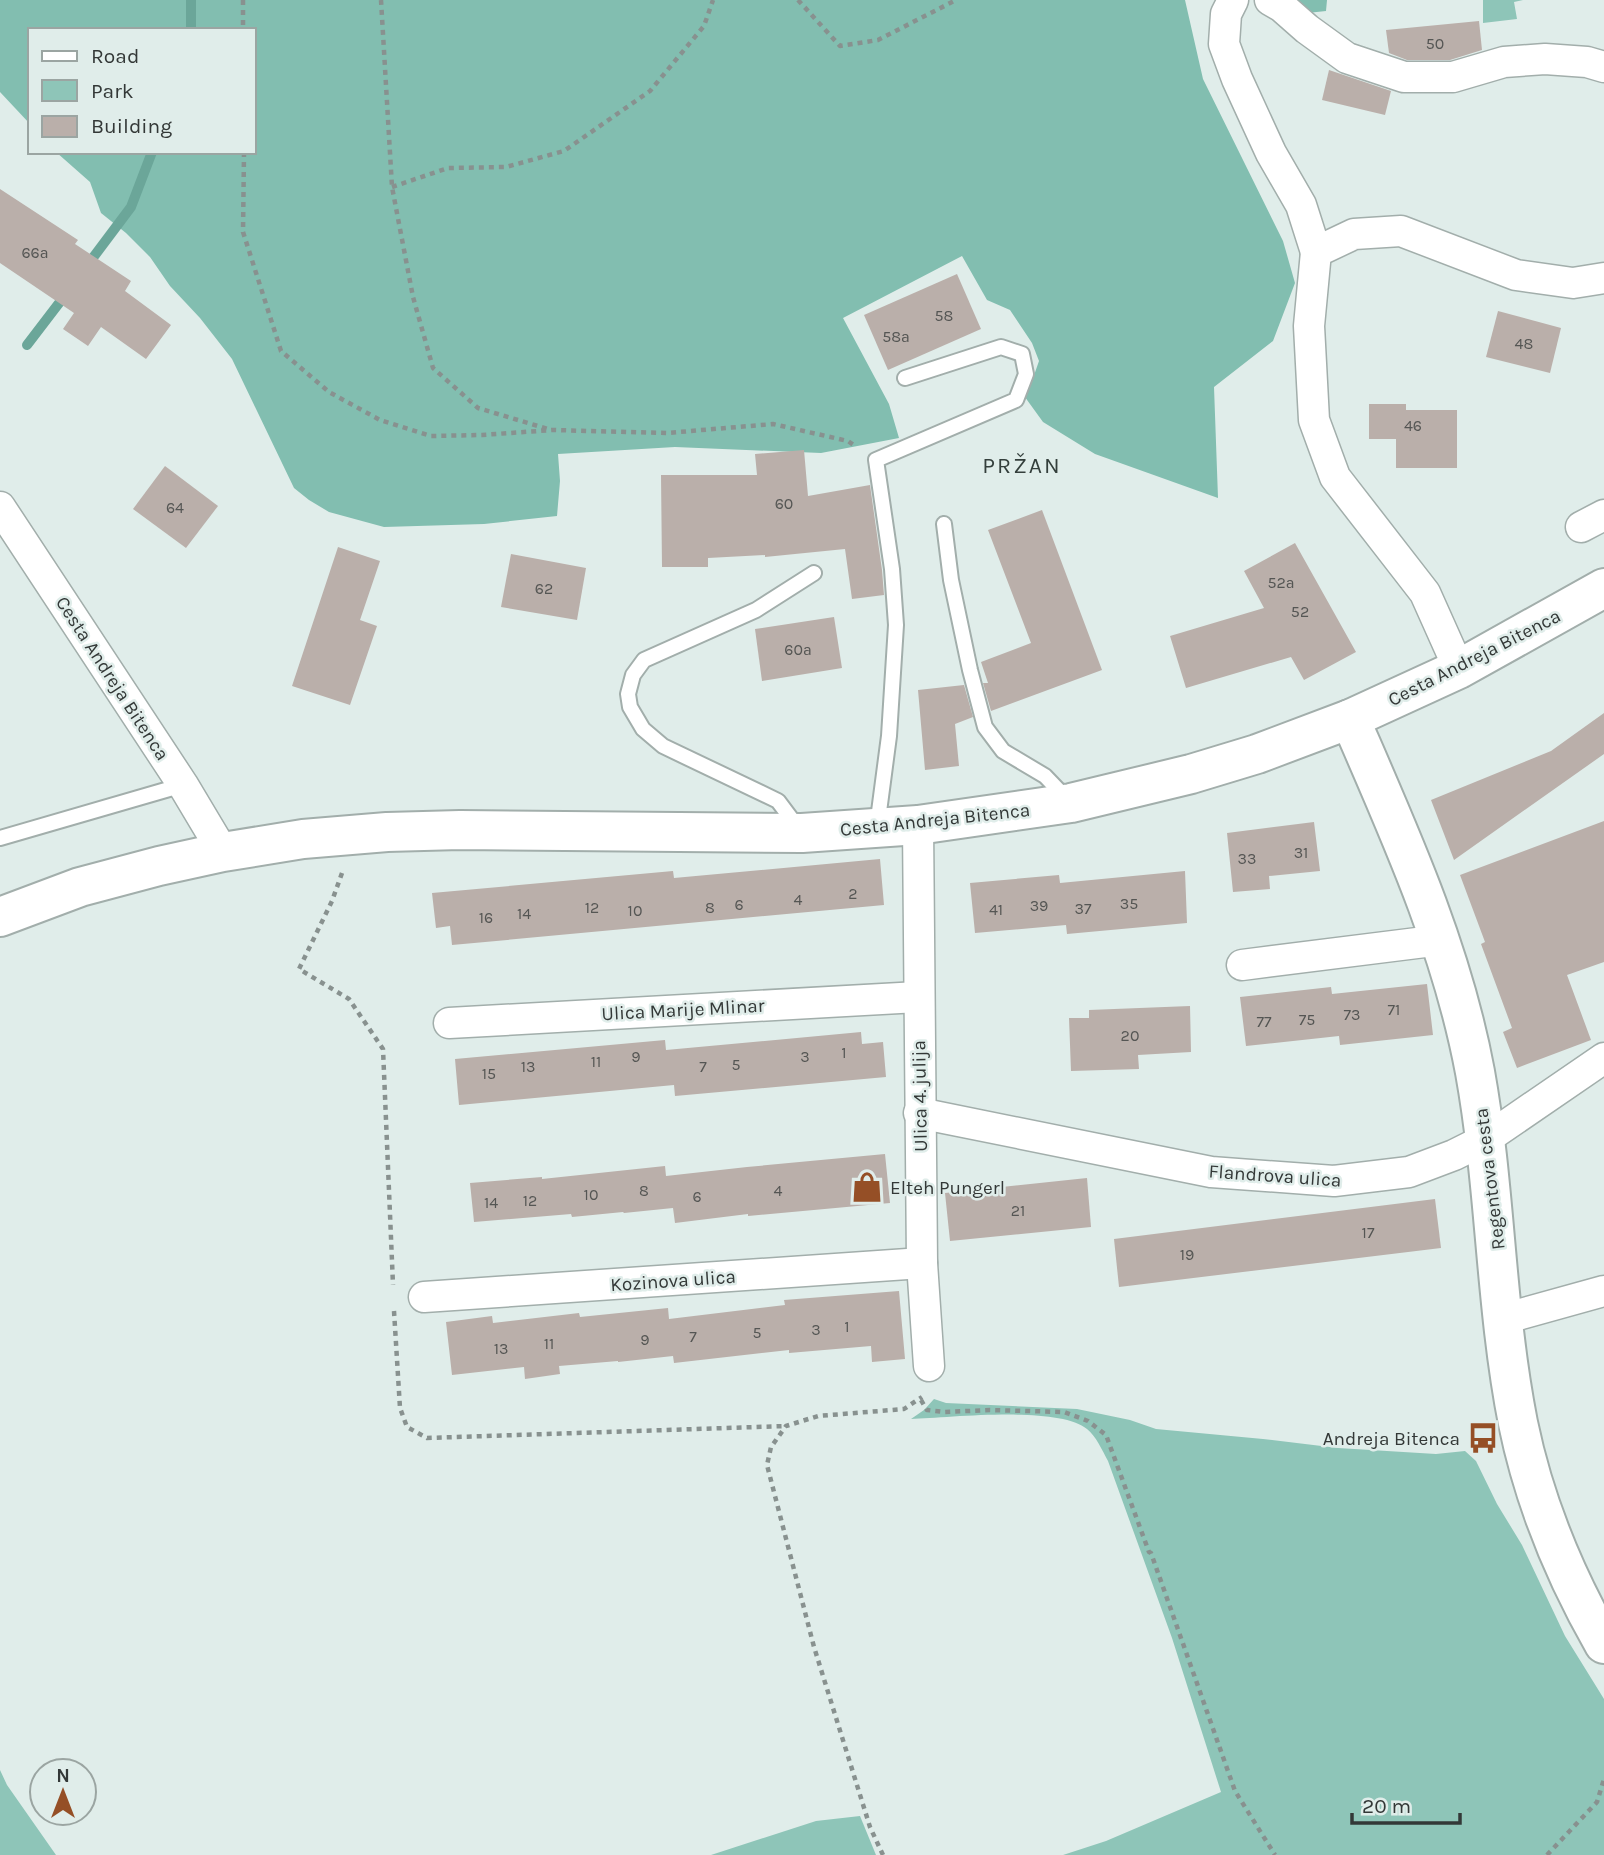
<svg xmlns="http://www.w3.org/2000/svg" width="1604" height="1855" viewBox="0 0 1604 1855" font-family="Karla,sans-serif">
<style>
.green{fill:#8ec5b8}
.forest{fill:#82beb0}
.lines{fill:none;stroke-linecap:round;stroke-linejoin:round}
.stream{stroke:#6ba699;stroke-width:10}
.building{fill:#baafaa}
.lane-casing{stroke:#a2aeab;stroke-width:18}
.street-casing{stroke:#a2aeab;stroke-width:33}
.secondary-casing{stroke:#a2aeab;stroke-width:42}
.path{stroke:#88918f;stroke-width:4.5;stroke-dasharray:5 5;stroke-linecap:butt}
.lane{stroke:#fff;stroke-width:14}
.street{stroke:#fff;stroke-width:30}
.secondary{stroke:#fff;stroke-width:38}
.labels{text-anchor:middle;stroke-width:5;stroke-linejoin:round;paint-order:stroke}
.number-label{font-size:16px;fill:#555654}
.street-label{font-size:19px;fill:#333837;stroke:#e0edea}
.poi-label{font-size:19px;fill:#333837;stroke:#e0edea;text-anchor:start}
.quarter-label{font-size:23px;letter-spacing:2px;fill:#343f3c;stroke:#e0edea}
</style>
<rect width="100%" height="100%" fill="#e0edea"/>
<g class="green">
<polygon points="1483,0 1523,0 1514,2 1517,19 1483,23"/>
<path d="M 934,1399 L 946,1403 L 1077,1409 L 1130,1420 L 1156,1429 L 1263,1439 L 1338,1448 L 1436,1454 L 1465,1451 L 1476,1461 L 1497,1504 L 1522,1545 L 1565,1636 L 1604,1699 L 1604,1855 L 1063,1855 L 1106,1841 L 1221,1792 L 1172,1638 L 1108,1461 C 1102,1450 1096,1436 1087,1429 C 1059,1405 949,1418 911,1419 L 924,1410 Z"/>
<polygon points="0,1770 7,1785 56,1855 0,1855"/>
<polygon points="860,1816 876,1855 711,1855 816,1821"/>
</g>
<g class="forest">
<polygon points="0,0 1185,0 1203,79 1283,241 1295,283 1273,341 1214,387 1218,498 1095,454 1043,422 1022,393 1032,381 1039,361 1032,343 1010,310 987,300 962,256 843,318 889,404 899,438 821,453 675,447 558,454 560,481 557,516 484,524 384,527 329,512 309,500 294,488 232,359 200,318 170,286 150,257 126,233 101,213 90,182 56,152 254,152 254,30 30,30 30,124 0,92"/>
<polygon points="1273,0 1327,0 1326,11 1298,14"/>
</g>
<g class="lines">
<g class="stream">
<polyline points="191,0 191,30"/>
<polyline points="86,267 131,207 152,152"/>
<polyline points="27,345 66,294"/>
</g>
</g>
<g class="building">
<polygon points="1479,21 1482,50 1450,60 1407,60 1389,53 1386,30"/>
<polygon points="1329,70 1391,91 1385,115 1322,100"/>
<polygon points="0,189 78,240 75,244 131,281 125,291 171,325 146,359 101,327 88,346 63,329 74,313 0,263"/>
<polygon points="957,274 981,329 888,370 864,315"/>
<polygon points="1498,311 1561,328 1550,373 1486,357"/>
<polygon points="1369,404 1406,404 1406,410 1457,410 1457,468 1396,468 1396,439 1369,439"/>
<polygon points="804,450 808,496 870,485 882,570 884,595 852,599 845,549 765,557 765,555 708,558 708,567 662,567 661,475 757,475 755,454"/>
<polygon points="165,466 218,506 186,548 133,509"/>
<polygon points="1042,510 1102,670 991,711 983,683 988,683 981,662 1031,643 988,530"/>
<polygon points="1295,543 1356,652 1304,680 1291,657 1186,688 1170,636 1264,608 1244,571"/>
<polygon points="338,547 380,561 360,620 377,626 350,705 292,686"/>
<polygon points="511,554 586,568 577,620 501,607"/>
<polygon points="834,617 842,668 762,681 755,629"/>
<polygon points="964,685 973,717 955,724 959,766 925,770 918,690"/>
<polygon points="1604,713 1604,754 1454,860 1431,800 1551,751"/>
<polygon points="1604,821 1604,962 1567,975 1591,1040 1517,1068 1503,1032 1512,1028 1481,944 1485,942 1460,875"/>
<polygon points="1314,822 1320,871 1269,876 1270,889 1233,892 1227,833"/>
<polygon points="880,859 884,905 452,945 450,926 436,928 432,893 673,871 674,878"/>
<polygon points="1185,871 1187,923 1067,934 1066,925 975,933 970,883 1059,875 1060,883"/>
<polygon points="1427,984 1433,1035 1340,1045 1339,1036 1246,1046 1240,997 1331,987 1332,994"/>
<polygon points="1190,1006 1191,1052 1138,1055 1139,1069 1071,1071 1069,1018 1089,1018 1089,1010"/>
<polygon points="861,1032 862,1044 883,1042 886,1077 675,1096 674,1085 459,1105 455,1059 665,1040 666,1050"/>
<polygon points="885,1154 890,1203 748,1216 748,1214 675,1223 673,1208 624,1213 623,1212 572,1217 571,1214 474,1222 470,1183 542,1177 542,1179 665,1166 666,1176 747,1167"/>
<polygon points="1087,1178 1091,1227 950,1241 945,1193"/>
<polygon points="1435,1199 1441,1248 1119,1287 1114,1239"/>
<polygon points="899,1291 905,1359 872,1362 871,1346 789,1353 789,1350 674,1363 673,1356 618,1362 618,1361 559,1366 560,1374 525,1379 524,1367 452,1375 446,1322 492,1316 493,1323 579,1313 580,1317 668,1308 669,1319 785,1305 784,1300"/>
</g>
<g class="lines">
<defs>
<g id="lane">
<polyline points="944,524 951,580 970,670 985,727 1003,751 1045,776 1068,800"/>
<polyline points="877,827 889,736 896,625 892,569 876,460 1016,400 1026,374 1022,354 1001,347 905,378"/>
<polyline points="799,829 778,801 663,746 643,729 630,707 628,694 633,675 644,660 756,610 814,573"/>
<polyline points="0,838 183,785"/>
</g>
<g id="street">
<polyline points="1233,0 1226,14 1224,44 1237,79 1271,153 1301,205 1316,252"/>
<polyline points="1270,0 1282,7 1307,29 1347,58 1404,77 1453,77 1504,62 1545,59 1587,62 1604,67"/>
<polyline points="0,507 183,785 223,852"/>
<polyline points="1581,527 1604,515"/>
<polyline points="1459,669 1425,593 1335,477 1314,420 1309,326 1316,252 1354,234 1401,231 1516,275 1573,283 1604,278"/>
<polyline points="918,825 922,1263 929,1366"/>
<polyline points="1242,965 1441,940"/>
<polyline points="449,1023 918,997"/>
<polyline points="919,1113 1211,1172 1334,1181 1409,1172 1454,1155 1486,1139 1604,1058"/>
<polyline points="424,1297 922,1263"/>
<polyline points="1503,1319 1604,1291"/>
</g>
<g id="secondary">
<path d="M 1350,719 C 1400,834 1452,948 1475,1072 C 1496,1188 1495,1307 1518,1423 C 1534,1501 1565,1576 1604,1644"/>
<polyline points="0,917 80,887 159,866 223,852 303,839 387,832 460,830 802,833 918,825 1071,803 1191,774 1257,754 1350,719 1459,669 1604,588"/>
</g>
</defs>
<use href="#lane" class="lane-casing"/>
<use href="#street" class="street-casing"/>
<use href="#secondary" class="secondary-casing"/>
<g class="path">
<polyline points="243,0 243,30"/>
<polyline points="381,0 392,187 413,297 433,368 478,408 548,429"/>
<polyline points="798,0 840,46 878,40 956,0"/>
<polyline points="244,152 243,232 281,351 329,392 380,420 431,436 482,435 552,430 667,433 773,424 848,441 855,446"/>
<polyline points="392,187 448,168 506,167 564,151 650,91 704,26 713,0"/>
<polyline points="342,873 332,901 299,969 349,999 383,1049 393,1285"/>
<polyline points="394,1311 400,1408 407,1427 427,1438 786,1426"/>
<polyline points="921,1400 927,1410 945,1412 990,1410 1064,1412 1088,1421 1106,1435 1149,1552 1151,1553 1235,1791 1275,1855"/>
<polyline points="883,1855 870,1827 814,1647 767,1465 771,1447 786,1426 818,1416 904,1409 922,1397"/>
<polyline points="1547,1855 1597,1802 1604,1779"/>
</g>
<use href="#lane" class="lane"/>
<use href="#street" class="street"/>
<use href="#secondary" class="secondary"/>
</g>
<defs>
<symbol id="shop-bare" viewBox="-9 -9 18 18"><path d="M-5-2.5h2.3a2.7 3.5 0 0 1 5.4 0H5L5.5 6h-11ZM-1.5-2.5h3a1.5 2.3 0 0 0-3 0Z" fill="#954f26" stroke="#e0edea" stroke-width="2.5" paint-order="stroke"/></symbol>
<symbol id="bus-bare" viewBox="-9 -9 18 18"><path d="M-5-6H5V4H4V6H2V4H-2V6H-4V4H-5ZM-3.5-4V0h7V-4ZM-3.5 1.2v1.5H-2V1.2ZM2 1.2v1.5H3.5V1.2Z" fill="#954f26" stroke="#e0edea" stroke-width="2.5" paint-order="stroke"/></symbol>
</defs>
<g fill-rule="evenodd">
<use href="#shop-bare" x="845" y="1165" width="44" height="44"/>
<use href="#bus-bare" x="1461" y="1416" width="44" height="44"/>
</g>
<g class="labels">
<g class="number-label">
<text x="1435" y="49">50</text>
<text x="35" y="258">66a</text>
<text x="944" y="321">58</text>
<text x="896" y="342">58a</text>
<text x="1524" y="349">48</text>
<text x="1413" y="431">46</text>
<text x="784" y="509">60</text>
<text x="175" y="513">64</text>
<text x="1281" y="588">52a</text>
<text x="544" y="594">62</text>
<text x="1300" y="617">52</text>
<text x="798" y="655">60a</text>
<text x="1301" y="858">31</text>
<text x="1247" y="864">33</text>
<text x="853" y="899">2</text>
<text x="798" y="905">4</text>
<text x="1129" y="909">35</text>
<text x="739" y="910">6</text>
<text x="1039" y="911">39</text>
<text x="592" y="913">12</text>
<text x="710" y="913">8</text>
<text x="1083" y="914">37</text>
<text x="996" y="915">41</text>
<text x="635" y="916">10</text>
<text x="524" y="919">14</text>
<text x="486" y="923">16</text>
<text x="1394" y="1015">71</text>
<text x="1352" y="1020">73</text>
<text x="1307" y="1025">75</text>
<text x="1264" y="1027">77</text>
<text x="1130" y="1041">20</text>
<text x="844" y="1058">1</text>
<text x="636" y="1062">9</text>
<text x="805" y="1062">3</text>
<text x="596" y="1067">11</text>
<text x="736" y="1070">5</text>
<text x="528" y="1072">13</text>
<text x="703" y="1072">7</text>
<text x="489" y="1079">15</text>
<text x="644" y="1196">8</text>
<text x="778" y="1196">4</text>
<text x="591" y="1200">10</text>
<text x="697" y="1202">6</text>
<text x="530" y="1206">12</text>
<text x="491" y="1208">14</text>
<text x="1018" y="1216">21</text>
<text x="1368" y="1238">17</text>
<text x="1187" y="1260">19</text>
<text x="847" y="1332">1</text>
<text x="816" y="1335">3</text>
<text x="757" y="1338">5</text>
<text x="693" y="1342">7</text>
<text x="645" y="1345">9</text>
<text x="549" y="1349">11</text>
<text x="501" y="1354">13</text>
</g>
<g class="street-label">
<text transform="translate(1474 657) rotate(-27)" y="7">Cesta Andreja Bitenca</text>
<text transform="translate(113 678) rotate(57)" y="7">Cesta Andreja Bitenca</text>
<text transform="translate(935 819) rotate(-6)" y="7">Cesta Andreja Bitenca</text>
<text transform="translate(683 1009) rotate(-3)" y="7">Ulica Marije Mlinar</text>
<text transform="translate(919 1096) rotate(-91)" y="7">Ulica 4. julija</text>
<text transform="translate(1275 1175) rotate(4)" y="7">Flandrova ulica</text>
<text transform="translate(1489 1179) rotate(-97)" y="7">Regentova cesta</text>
<text transform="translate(673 1280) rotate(-4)" y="7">Kozinova ulica</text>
</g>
<g class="poi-label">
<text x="890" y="1194">Elteh Pungerl</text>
<text x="1460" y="1445" text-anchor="end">Andreja Bitenca</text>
</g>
<g class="quarter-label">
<text x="1022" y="473">PRŽAN</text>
</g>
</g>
<rect x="28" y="28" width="228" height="126" fill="#e0edea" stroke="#9ba5a2" stroke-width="2"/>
<rect x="42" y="51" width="35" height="10" fill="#ffffff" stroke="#9ba5a2" stroke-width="2"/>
<text x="91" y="63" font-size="21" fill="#333837">Road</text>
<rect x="42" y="80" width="35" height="21" fill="#8ec5b8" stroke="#9ba5a2" stroke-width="2"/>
<text x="91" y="98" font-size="21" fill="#333837">Park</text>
<rect x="42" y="116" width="35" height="21" fill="#baafaa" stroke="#9ba5a2" stroke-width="2"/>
<text x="91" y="133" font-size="21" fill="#333837">Building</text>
<g transform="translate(63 1792)"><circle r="33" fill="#e0edea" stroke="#9ba5a2" stroke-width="2"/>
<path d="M0-5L12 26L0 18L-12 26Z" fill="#954f26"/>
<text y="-10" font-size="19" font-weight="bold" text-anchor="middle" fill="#333837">N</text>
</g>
<path d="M1352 1813v10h108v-10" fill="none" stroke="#333837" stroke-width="3.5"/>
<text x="1362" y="1813" font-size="21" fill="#333837" stroke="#e0edea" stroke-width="5" paint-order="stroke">20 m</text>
</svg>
